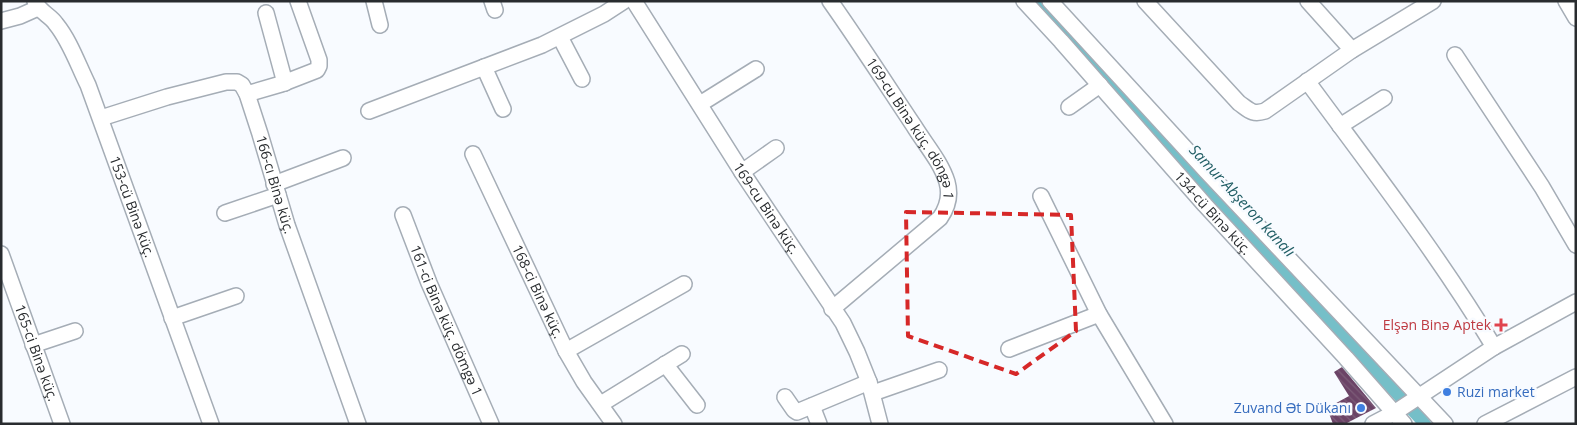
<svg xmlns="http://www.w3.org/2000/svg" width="1577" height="425" viewBox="0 0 1577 425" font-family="'Open Sans',sans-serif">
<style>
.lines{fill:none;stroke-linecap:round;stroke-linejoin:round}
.canal{stroke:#75bfc8;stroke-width:12}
.building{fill:url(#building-back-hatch)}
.minor-casing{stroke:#a5adb6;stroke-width:18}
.minor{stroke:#fff;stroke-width:15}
.marked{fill:none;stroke:#d62828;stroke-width:4;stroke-dasharray:10 6;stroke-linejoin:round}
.health-dot{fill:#e0444e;stroke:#f8fbff;stroke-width:2}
.shop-dot{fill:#3f7fe0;stroke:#f8fbff;stroke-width:2}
.labels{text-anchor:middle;stroke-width:5;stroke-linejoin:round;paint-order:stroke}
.street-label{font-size:14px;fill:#292c2f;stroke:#f8fbff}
.health-label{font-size:14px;fill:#be3a42;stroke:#f8fbff;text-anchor:end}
.shop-label{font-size:14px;fill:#366cbe;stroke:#f8fbff;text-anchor:start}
.water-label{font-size:15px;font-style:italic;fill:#215e65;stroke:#f8fbff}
</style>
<defs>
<pattern id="building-back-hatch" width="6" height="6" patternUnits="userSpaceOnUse" patternTransform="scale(1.25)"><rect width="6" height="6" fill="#6b4366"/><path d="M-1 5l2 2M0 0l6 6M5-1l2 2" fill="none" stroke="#7c5c78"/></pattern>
</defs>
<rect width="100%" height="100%" fill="#f8fbff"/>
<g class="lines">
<polyline class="canal" points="1035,1 1425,424"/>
</g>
<polygon class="building" points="1342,367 1376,408 1345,424 1333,424 1327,408 1349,396 1334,372"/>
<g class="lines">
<defs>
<g id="minor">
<path id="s1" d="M 35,1 C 39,12 50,15 56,24 C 70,41 78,65 88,85 L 211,424"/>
<polyline points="374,1 380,25"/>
<polyline points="492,1 495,10"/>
<path id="s2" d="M 634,1 L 742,172 L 843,323 L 857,352 L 869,382 L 880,424"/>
<path id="s3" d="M 830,1 C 859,42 886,84 914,126 C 925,144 941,162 947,182 C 951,196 947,208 940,218 L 832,309"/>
<path id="s4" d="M 1024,1 L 1061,41 L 1205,205 L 1346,358 L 1404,424"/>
<polyline points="1050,1 1207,172 1445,424"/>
<path d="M 1145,1 L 1239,103 C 1249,110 1252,115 1265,111 L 1352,50 L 1433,1"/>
<polyline points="1308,1 1352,50"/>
<polyline points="1566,1 1576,18"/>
<polyline points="266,13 285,83"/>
<polyline points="1,21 20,16 38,8"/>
<polyline points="560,37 582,79"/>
<polyline points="1455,55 1542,187 1576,245"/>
<polyline points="484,67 503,109"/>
<path d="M 1307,81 C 1371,168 1438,254 1494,347"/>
<polyline points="247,94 281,84 317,70 319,66 319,60 298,1"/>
<polyline points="700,104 756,69"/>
<polyline points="1069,107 1100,85"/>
<polyline points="369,111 542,45 604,14 624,1"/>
<path id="s5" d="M 101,118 L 167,97 L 226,82 L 237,82 L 242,85 L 247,94 L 260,134 L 287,225 L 358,424"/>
<polyline points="1340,126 1384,98"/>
<path id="s6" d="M 473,154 L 566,351 L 584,382 L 614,424"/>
<polyline points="742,172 776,148"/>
<polyline points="274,184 343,158"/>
<polyline points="1041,196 1099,314 1165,424"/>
<polyline points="225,213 278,195"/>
<path id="s7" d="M 403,215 L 429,283 L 491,424"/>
<path id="s8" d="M 1,254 L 62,424"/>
<polyline points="172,318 236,296"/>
<polyline points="33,345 75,331"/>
<polyline points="1009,349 1099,314"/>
<polyline points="566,351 684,284"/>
<polyline points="665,364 697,405"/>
<polyline points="873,393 939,370"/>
<polyline points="785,397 794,410 797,412 869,382"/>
<polyline points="601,404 682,354"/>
<polyline points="812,406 819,424"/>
<polyline points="1373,424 1394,413 1494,347 1576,302"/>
<polyline points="1485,424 1576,377"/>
</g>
</defs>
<use href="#minor" class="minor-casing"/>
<use href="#minor" class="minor"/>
</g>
<path class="marked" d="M 906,212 L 1071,215 L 1076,331 L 1016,374 L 908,336 Z"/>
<path class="health-dot" d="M1498.5 317.5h5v5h5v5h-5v5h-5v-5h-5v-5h5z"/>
<g class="shop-dot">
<circle cx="1447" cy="392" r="5"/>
<circle cx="1361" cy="408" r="5"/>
</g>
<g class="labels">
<g class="street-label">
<text dy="5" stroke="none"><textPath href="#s3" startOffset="152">169-cu Binə küç. döngə 1</textPath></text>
<text dy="5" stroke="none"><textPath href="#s5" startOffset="252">166-cı Binə küç.</textPath></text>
<text dy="5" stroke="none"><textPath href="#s1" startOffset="230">153-cü Binə küç.</textPath></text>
<text dy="5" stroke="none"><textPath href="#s2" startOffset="246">169-cu Binə küç.</textPath></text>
<text dy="5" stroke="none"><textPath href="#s4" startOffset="284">134-cü Binə küç.</textPath></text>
<text dy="5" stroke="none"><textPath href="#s6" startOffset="152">168-ci Binə küç.</textPath></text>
<text dy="5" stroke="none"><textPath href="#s7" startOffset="114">161-ci Binə küç. dömgə 1</textPath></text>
<text dy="5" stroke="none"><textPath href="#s8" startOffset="105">165-ci Binə küç.</textPath></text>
</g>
<g class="health-label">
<text x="1491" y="330">Elşən Binə Aptek</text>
</g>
<g class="shop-label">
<text x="1457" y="397">Ruzi market</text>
<text x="1351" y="413" text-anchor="end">Zuvand Ət Dükanı</text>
</g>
<g class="water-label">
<text transform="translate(1242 201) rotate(47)" y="5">Samur-Abşeron kanalı</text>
</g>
</g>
<rect width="1577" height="425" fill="none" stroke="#292c2f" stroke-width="5"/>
</svg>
